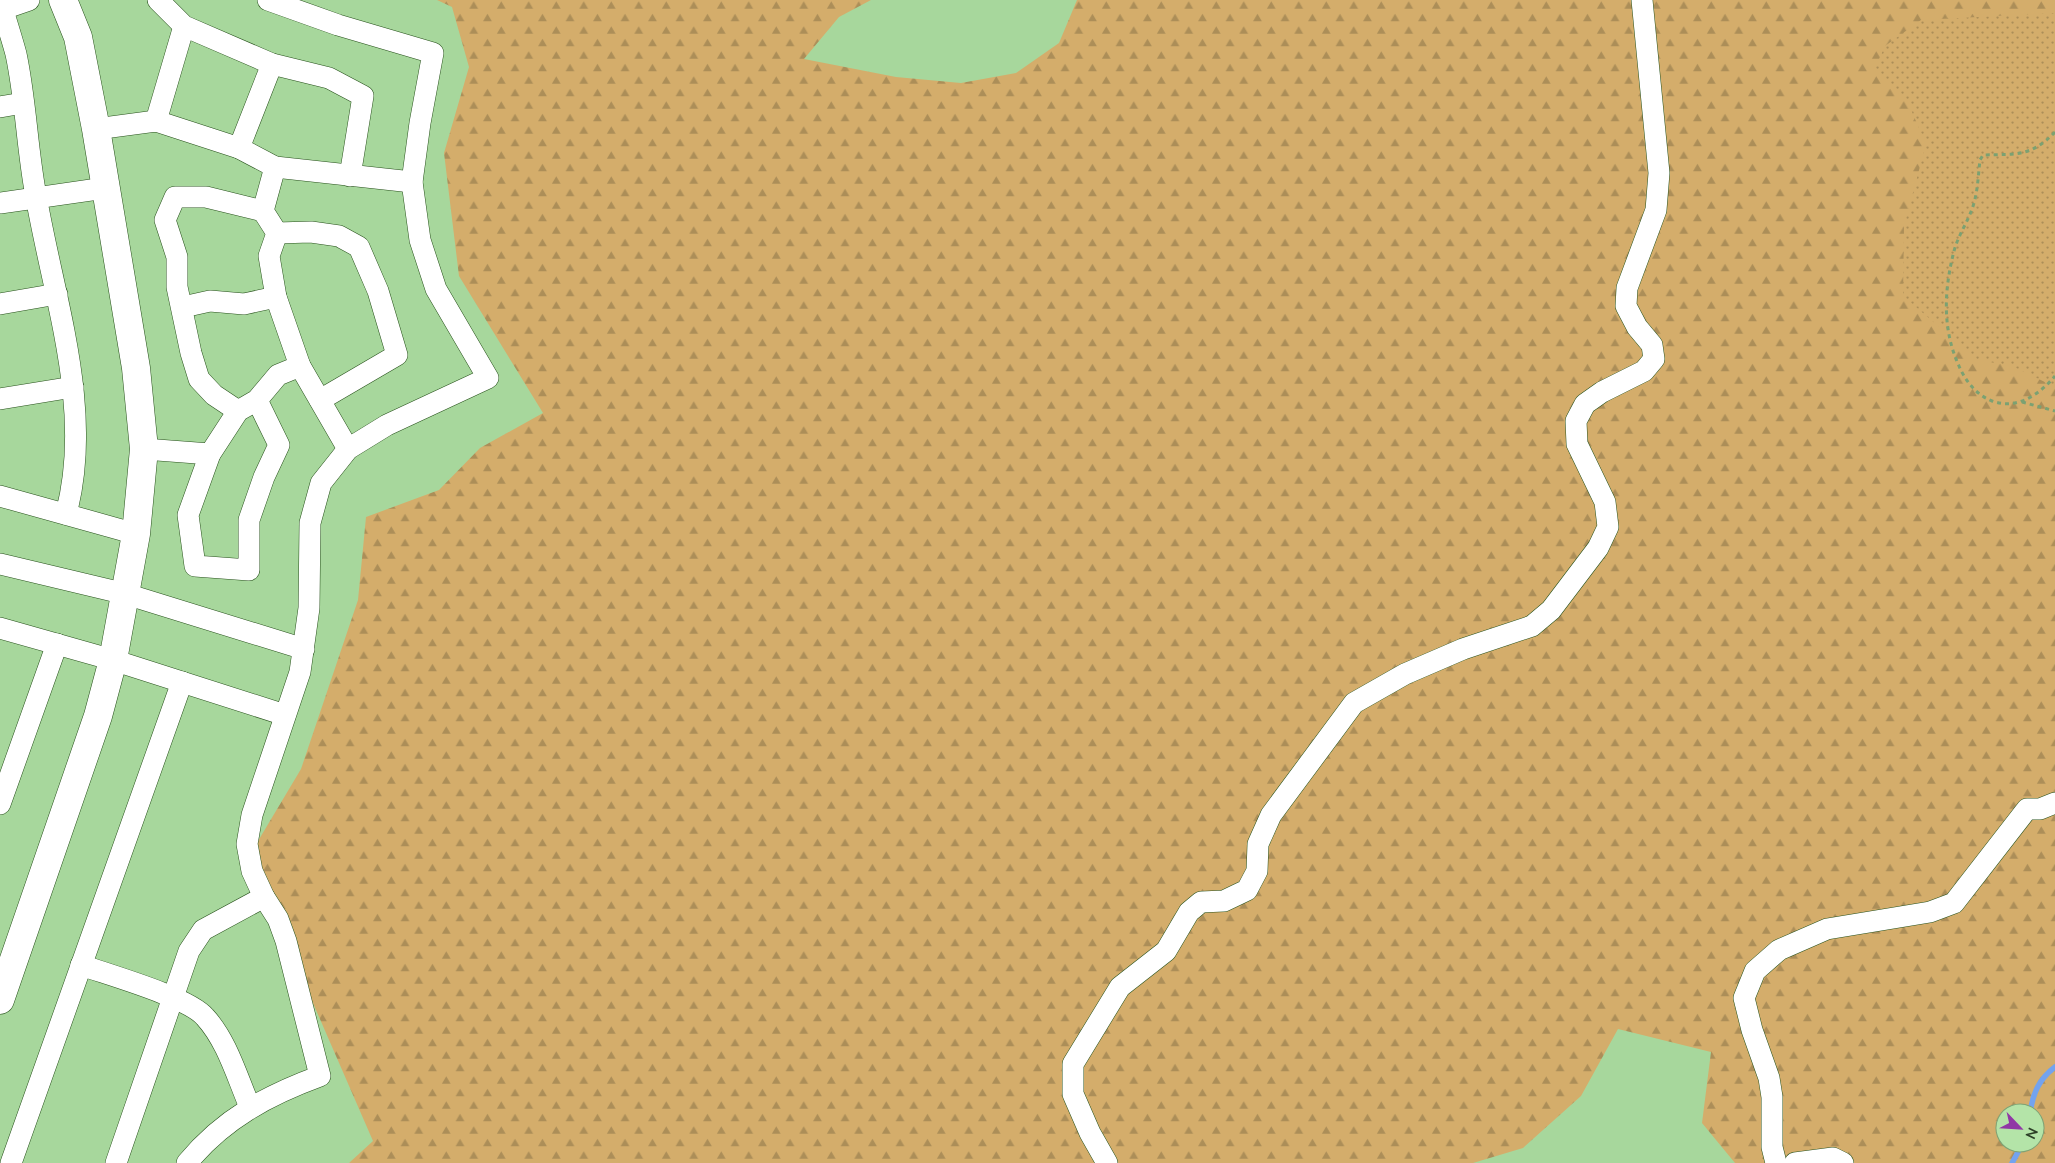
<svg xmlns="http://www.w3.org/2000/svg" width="2055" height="1163" viewBox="0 0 2055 1163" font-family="Mulish,sans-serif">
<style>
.grass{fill:url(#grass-dots)}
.forest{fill:url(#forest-firs);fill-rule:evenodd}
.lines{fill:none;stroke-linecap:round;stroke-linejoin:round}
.stream{stroke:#73a3ef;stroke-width:5.5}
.street-casing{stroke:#27511b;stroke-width:22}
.secondary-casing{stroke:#27511b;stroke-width:29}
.path{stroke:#7ba172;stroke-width:3;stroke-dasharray:4 4;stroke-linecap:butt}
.street{stroke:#fff;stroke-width:21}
.secondary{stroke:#fff;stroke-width:28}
</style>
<defs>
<pattern id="grass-dots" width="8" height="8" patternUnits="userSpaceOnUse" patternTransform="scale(1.25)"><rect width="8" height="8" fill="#d4ad6b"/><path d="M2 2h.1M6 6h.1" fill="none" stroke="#ac8e58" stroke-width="1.8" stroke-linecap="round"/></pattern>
<pattern id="forest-firs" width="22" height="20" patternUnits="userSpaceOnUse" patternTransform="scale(1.25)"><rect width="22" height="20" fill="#d4ad6b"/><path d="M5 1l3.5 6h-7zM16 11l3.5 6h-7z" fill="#ac8e58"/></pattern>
</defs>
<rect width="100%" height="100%" fill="#a7d79c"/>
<polygon class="grass" points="1902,0 2055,0 2055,490 1967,460 1784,112"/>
<path class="forest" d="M 437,0 L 871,0 L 839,17 L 804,59 L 896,77 L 961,83 L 1016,73 L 1059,43 L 1077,0 L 2055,0 L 2055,13 L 1921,20 L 1885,46 L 1874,70 L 1908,103 L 1926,144 L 1904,226 L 1903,296 L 1978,360 L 2012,366 L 2055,387 L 2055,1163 L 1735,1163 L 1702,1123 L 1711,1052 L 1618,1029 L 1581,1096 L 1523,1148 L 1473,1163 L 349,1163 L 373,1141 L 249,856 L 301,769 L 358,600 L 366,517 L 439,490 L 480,448 L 543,413 L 459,276 L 444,153 L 469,67 L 452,7 ZM 2005,1113 L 2035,1113 L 2035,1143 L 2005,1143 Z"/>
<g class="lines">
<g class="stream">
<path d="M 2030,1113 C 2033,1093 2039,1079 2055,1067"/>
<polyline points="2012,1163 2023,1143"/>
</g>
<defs>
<g id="street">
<polyline points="158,0 184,26 272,64 329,78 363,96 350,176"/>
<path d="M 0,6 L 3,10 C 7,24 12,39 16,54 C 26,101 27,149 36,196 C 54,300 94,410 66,514"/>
<polyline points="0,10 29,0"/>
<polyline points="0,107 23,103"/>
<polyline points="156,121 184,26"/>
<polyline points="96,129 156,121 239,148 275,167 412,182"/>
<polyline points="239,148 272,64"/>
<polyline points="275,167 263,211 277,233 269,256 276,297 300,366 348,449"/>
<polyline points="0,203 105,188"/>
<polyline points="277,233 311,232 339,236 359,247 378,291 397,355 320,400"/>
<polyline points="0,304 57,294"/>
<polyline points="183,307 210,301 244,304 276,297"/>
<polyline points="0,399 73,387"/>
<polyline points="257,400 279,445 264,477 249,520 249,570 195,566 188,515 210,454 238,411 257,400 278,375 300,366"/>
<polyline points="238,411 214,395 199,379 191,353 177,287 177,257 165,220 175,197 206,197 263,211"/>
<polyline points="144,449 210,454"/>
<polyline points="0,496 136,534"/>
<polyline points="0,564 126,594 304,649"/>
<polyline points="0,628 113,660 285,715"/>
<polyline points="0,804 57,644"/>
<path d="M 81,965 C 109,975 188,997 205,1017 C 227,1041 237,1077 250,1107"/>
<polyline points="11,1163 182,682"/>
<polyline points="116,1163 189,951 203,930 264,897"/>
<path d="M 187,1163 C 223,1119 268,1095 320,1076 L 286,941 L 278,919 L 264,897 L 252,871 L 247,844 L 252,815 L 300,672 L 309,608 L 310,523 L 321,483 L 348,449 L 387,425 L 488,378 L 436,289 L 420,240 L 412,182 L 420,123 L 433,53 L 338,25 L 268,0"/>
<polyline points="1107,1163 1090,1133 1073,1094 1073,1064 1120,987 1166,951 1189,912 1201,902 1224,901 1247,890 1257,871 1258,844 1271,815 1354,703 1405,674 1463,649 1532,626 1551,610 1598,548 1608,527 1605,502 1577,444 1576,421 1585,404 1602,392 1644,371 1654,359 1652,345 1637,327 1626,306 1627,288 1656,210 1659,173 1642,0"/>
<polyline points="1776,1163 1772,1147 1772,1097 1769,1078 1752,1030 1744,998 1755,971 1779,950 1827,929 1930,912 1954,903 2027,809 2040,809 2055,803"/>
<polyline points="1795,1163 1833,1158 1843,1163"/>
</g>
<polyline id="secondary" points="0,1000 98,716 113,660 136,534 144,449 136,368 96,129 78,37 63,0"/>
</defs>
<use href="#street" class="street-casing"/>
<use href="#secondary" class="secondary-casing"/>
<g class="path">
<path d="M 2055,132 C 2031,157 2016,154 1983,155 L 1980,160 C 1978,176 1978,193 1972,209 C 1967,223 1958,236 1954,251 C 1944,290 1942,329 1959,366 C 1965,380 1976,395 1992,401 C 2017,410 2039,395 2055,376"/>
<polyline points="2022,402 2055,411"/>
</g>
<use href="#street" class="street"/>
<use href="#secondary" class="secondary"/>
</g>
<g transform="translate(2020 1128) rotate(115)"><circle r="24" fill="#b4e4a8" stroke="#7da274"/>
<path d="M0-4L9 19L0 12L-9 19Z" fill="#9038a5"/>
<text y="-8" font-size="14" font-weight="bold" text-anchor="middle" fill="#2b3e26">N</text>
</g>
</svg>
